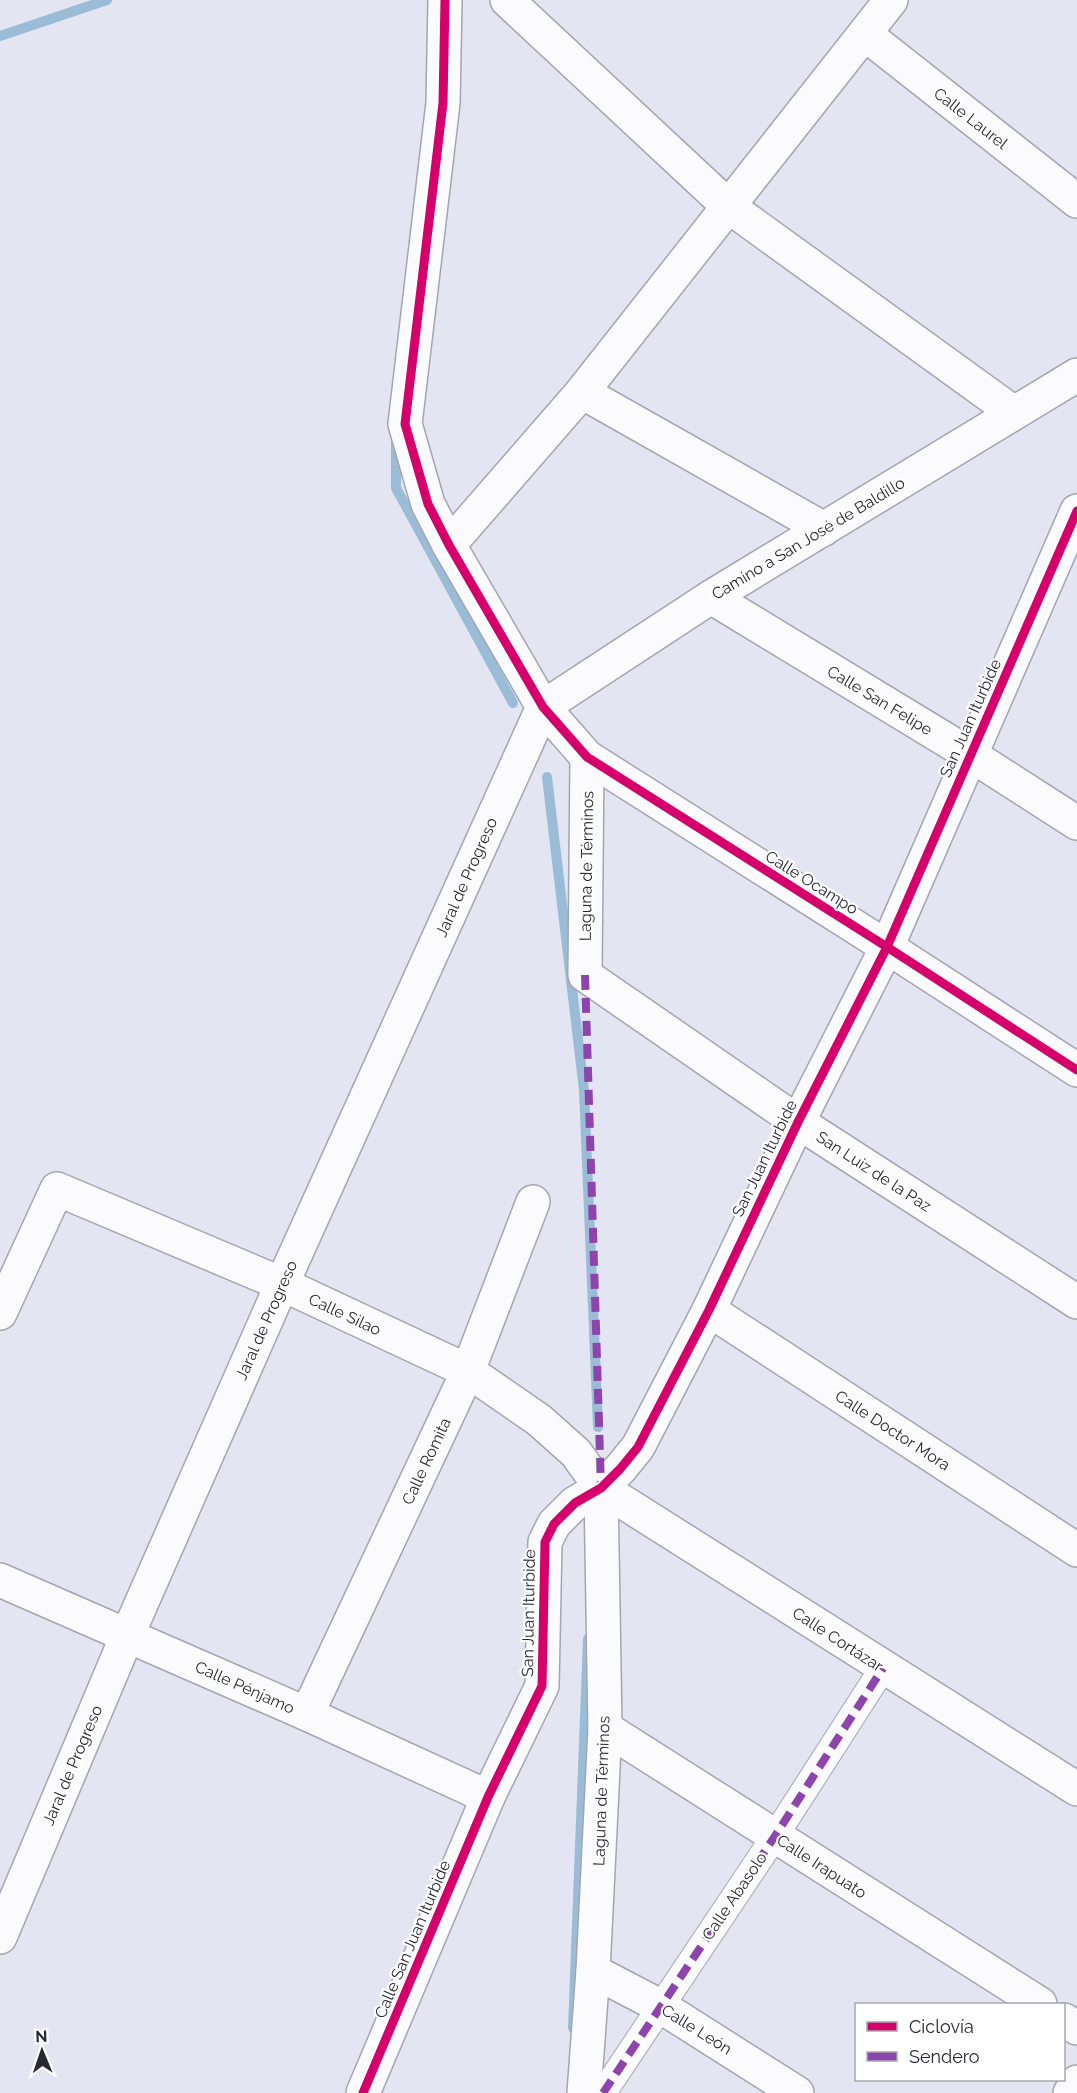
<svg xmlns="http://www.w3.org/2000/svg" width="1077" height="2093" viewBox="0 0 1077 2093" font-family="Raleway,sans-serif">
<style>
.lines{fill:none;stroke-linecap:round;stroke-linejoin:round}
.stream{stroke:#9bbcd6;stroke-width:10}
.pedestrian-casing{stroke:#a4a5b0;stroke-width:28}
.minor-casing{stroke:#a4a5b0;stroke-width:36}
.pedestrian{stroke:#fbfbfd;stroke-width:26}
.minor{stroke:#fbfbfd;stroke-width:33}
.quiet{stroke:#8e44ad;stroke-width:8;stroke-dasharray:15 8;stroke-linecap:butt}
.cycleway-casing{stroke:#fff;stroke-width:13}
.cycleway{stroke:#d6006c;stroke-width:9}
.labels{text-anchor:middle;stroke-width:4.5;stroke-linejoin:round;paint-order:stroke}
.street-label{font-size:16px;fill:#292933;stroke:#fff}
</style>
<rect width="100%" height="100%" fill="#e4e5f3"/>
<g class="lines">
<g class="stream">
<polyline points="0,36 107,0"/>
<polyline points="396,439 396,488 513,703"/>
<polyline points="547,777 584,1090 598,1427"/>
<polyline points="573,2028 588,1639"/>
</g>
<defs>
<polyline id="pedestrian" points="603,2093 775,1836 883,1668"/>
<g id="minor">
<polyline points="445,0 443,103 405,424 428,504 449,545 543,707 587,757 887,947 1077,1070"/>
<polyline points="507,0 728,206 1014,413"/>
<polyline points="865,34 1077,201"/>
<polyline points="582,392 824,529"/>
<polyline points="449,545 582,392 891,0"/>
<polyline points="711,597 971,755 1077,823"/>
<polyline points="543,707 711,597 1077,375"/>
<polyline points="587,757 585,975 798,1122 1077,1302"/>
<polyline points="709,1310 1077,1550"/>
<polyline points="0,1313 57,1189 282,1284 468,1371 539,1420 576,1453 601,1488 1077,1789"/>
<polyline points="0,1580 307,1714 488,1797"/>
<polyline points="307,1714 468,1371 533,1202"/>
<polyline points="605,1728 1040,2004"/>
<polyline points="0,1937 127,1636 282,1284 543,707"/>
<polyline points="593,1971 660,2006 797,2093"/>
<polyline points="1064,2020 1077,2028"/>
<polyline points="363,2093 488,1797 542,1686 545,1542 554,1524 575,1503 601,1488 620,1469 638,1447 709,1310 798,1122 887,947 1077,511"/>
<polyline points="584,2093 593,1971 605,1728 601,1488"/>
<polyline points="1070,2093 1077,2082"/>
</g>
</defs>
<use href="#pedestrian" class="pedestrian-casing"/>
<use href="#minor" class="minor-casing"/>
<use href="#pedestrian" class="pedestrian"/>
<use href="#minor" class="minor"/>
<g class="quiet">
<polyline points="585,975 601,1488"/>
<polyline points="603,2093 775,1836 883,1668"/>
</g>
<defs>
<g id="cycleway">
<polyline points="445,0 443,103 405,424 428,504 449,545 543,707 587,757 887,947 1077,1070"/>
<polyline points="363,2093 488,1797 542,1686 545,1542 554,1524 575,1503 601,1488 620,1469 638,1447 709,1310 798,1122 887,947 1077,511"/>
</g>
</defs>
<use href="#cycleway" class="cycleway-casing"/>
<use href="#cycleway" class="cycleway"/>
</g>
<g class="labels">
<g class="street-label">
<text transform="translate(971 118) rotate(38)" y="6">Calle Laurel</text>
<text transform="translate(808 538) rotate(-31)" y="6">Camino a San José de Baldillo</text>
<text transform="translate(880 700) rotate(31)" y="6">Calle San Felipe</text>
<text transform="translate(970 718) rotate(-66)" y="6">San Juan Iturbide</text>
<text transform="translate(586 866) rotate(-89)" y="6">Laguna de Términos</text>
<text transform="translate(466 877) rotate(-66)" y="6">Jaral de Progreso</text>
<text transform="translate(812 882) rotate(32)" y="6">Calle Ocampo</text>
<text transform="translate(764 1158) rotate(-64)" y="6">San Juan Iturbide</text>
<text transform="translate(874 1171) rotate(33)" y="6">San Luiz de la Paz</text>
<text transform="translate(345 1314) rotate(25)" y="6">Calle Silao</text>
<text transform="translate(266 1320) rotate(-66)" y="6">Jaral de Progreso</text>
<text transform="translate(893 1430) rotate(33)" y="6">Calle Doctor Mora</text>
<text transform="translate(426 1461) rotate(-65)" y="6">Calle Romita</text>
<text transform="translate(528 1613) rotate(-89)" y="6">San Juan Iturbide</text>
<text transform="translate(838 1639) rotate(33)" y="6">Calle Cortázar</text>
<text transform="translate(245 1687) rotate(24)" y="6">Calle Pénjamo</text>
<text transform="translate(72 1765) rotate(-67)" y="6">Jaral de Progreso</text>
<text transform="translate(601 1791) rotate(-88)" y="6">Laguna de Términos</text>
<text transform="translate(822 1866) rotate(33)" y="6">Calle Irapuato</text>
<text transform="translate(734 1896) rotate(-56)" y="6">Calle Abasolo</text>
<text transform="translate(412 1939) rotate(-67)" y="6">Calle San Juan Iturbide</text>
<text transform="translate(697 2029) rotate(32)" y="6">Calle León</text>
</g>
</g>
<rect x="855" y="2003" width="210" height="78" fill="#ffffff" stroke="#a9a9ad" stroke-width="1.5"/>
<rect x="867" y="2022" width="30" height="9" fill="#d6006c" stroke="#a9a9ad" stroke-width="1.5"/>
<text x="909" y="2033" font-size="18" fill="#292933">Ciclovía</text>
<rect x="867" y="2052" width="30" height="9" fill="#8e44ad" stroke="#a9a9ad" stroke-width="1.5"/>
<text x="909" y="2063" font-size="18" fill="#292933">Sendero</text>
<g transform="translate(42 2051) rotate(358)" stroke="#ffffff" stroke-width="4.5" paint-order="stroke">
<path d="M0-4.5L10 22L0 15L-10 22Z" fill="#292933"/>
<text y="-9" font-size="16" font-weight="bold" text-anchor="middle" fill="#292933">N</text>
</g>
</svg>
